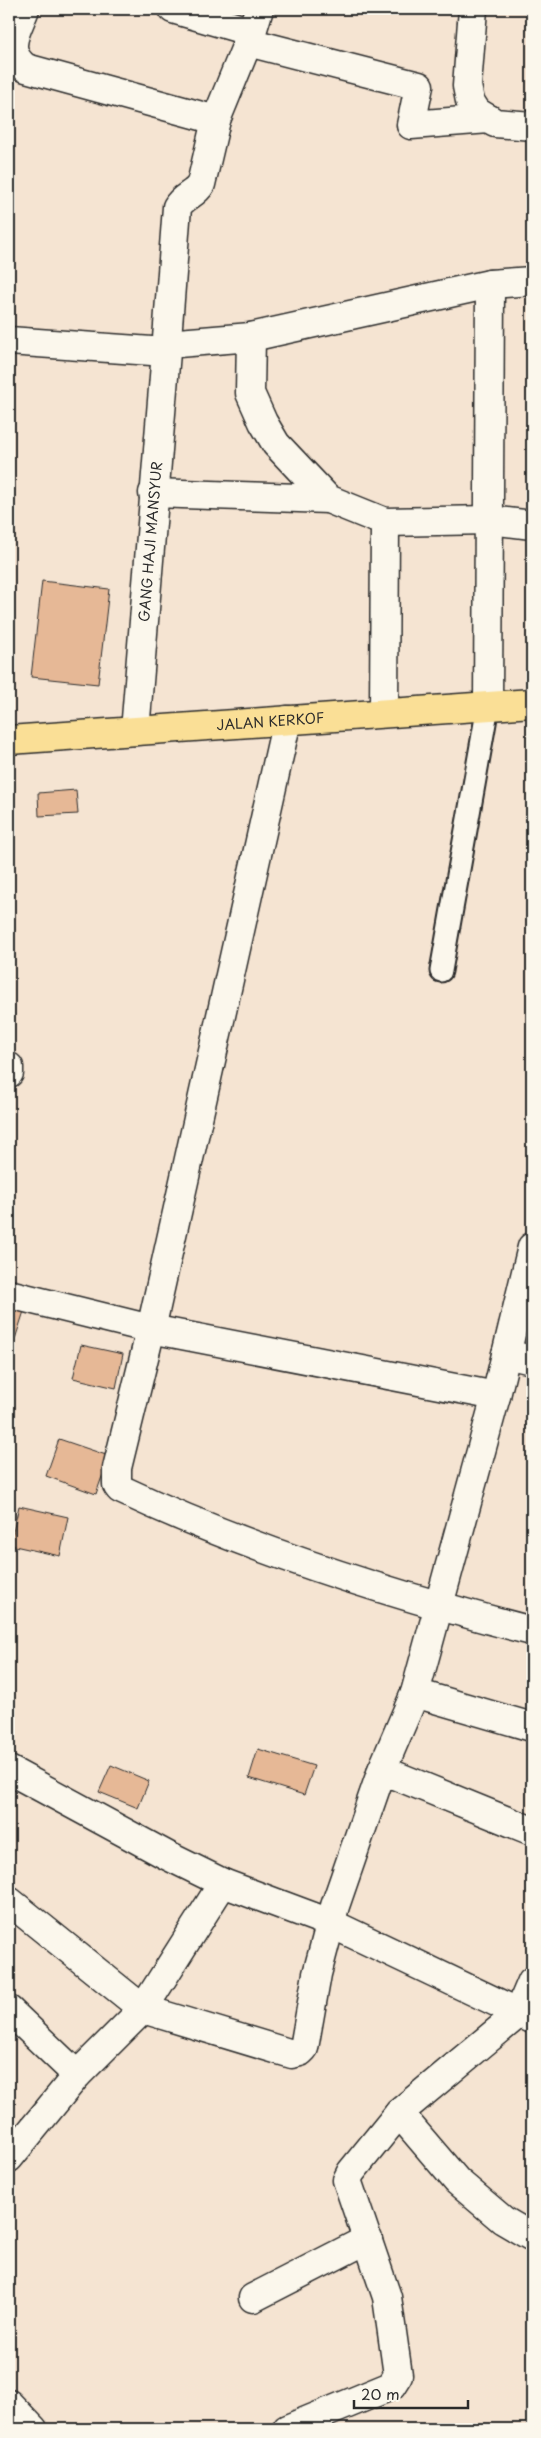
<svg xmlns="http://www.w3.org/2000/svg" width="541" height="2438" viewBox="0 0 541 2438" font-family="'Playpen Sans',sans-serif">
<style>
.building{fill:#e6b896;stroke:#2b2b2b}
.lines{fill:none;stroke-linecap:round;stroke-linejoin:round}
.service-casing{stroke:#2b2b2b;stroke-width:25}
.minor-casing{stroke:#2b2b2b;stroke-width:31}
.primary-casing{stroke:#2b2b2b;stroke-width:31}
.service{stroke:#fbf7ec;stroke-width:21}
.minor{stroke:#fbf7ec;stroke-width:28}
.primary{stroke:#fadf96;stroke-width:28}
.labels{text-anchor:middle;stroke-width:4.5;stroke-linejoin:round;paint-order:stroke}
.street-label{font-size:14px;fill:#2b2b2b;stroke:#fbf7ec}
</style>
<rect width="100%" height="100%" fill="#f5e4d2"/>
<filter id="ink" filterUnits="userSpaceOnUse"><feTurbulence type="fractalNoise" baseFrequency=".02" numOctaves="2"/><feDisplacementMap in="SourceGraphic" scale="10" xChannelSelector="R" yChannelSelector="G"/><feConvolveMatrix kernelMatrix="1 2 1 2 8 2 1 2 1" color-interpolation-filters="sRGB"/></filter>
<g filter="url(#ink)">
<g class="building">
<polygon points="42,581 109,589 98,684 31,677"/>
<polygon points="76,790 78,814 39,816 38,793"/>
<polygon points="9,1299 26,1305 15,1339 9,1337"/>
<polygon points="81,1345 123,1354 116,1388 73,1378"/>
<polygon points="59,1439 109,1456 96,1494 46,1476"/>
<polygon points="19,1506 68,1517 60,1556 10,1545"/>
<polygon points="258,1749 314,1766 304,1795 249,1778"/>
<polygon points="111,1765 149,1781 138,1808 99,1792"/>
</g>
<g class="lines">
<defs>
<polyline id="service" points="441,971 488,706"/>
<g id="minor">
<path d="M 25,9 C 17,31 2,50 26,68 L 216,120"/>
<polyline points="173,9 252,32"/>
<polyline points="473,9 467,86 470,101 477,112 495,123 532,126"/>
<polyline points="248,42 419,86 411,125 489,119"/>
<polyline points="251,337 250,393 263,422 276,444 328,499"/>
<path d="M 9,341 L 166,352 L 177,207 C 183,196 195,195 201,184 L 216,120 L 252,32 L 259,9"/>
<polyline points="166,344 251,337 490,284 532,281"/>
<polyline points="153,493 328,499 385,522 490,520 532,525"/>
<polyline points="488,706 490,284"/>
<polyline points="384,713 385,522"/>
<path d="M 287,720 L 151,1329 L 117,1468 L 117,1485 L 120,1489 C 252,1551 392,1595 532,1631"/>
<path id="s1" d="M 135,731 L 166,352"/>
<polyline points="9,1067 9,1073"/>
<polyline points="9,1294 151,1329 496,1396"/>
<polyline points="506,1354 532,1360"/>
<polyline points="415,1693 532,1727"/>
<polyline points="9,1770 168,1856 223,1883"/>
<polyline points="382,1770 532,1831"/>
<polyline points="9,1901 143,2009 292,2054 300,2052 304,2048 317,1974 335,1906 382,1770 415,1693 496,1396 532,1247"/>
<polyline points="9,2010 77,2075"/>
<polyline points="399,2113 457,2181 503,2220 532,2237"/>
<polyline points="9,2158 77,2075 143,2009 223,1883 330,1923 532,2019"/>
<polyline points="253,2298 368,2239"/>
<polyline points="9,2404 33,2429"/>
<polyline points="287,2429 391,2386 398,2375 387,2297 347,2180 351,2172 399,2113 518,2014 532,1981"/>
</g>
<g id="primary">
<path id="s2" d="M 9,740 L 532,703"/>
</g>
</defs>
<use href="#service" class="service-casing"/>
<use href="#minor" class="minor-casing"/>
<use href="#primary" class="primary-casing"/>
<use href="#service" class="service"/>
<use href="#minor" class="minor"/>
<use href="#primary" class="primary"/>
</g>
</g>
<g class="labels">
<g class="street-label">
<text dy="5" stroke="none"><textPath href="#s1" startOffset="190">GANG HAJI MANSYUR</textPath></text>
<text dy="5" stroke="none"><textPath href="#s2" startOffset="262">JALAN KERKOF</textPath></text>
</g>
</g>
<rect width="541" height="2438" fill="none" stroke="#fbf7ec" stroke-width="30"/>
<rect x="15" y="15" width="511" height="2408" fill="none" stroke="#2b2b2b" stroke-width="2" filter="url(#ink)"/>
<path d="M354 2400v8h114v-8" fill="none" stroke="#2b2b2b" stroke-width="2.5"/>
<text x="361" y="2400" font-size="15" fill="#2b2b2b" stroke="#fbf7ec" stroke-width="4" paint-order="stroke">20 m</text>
</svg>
